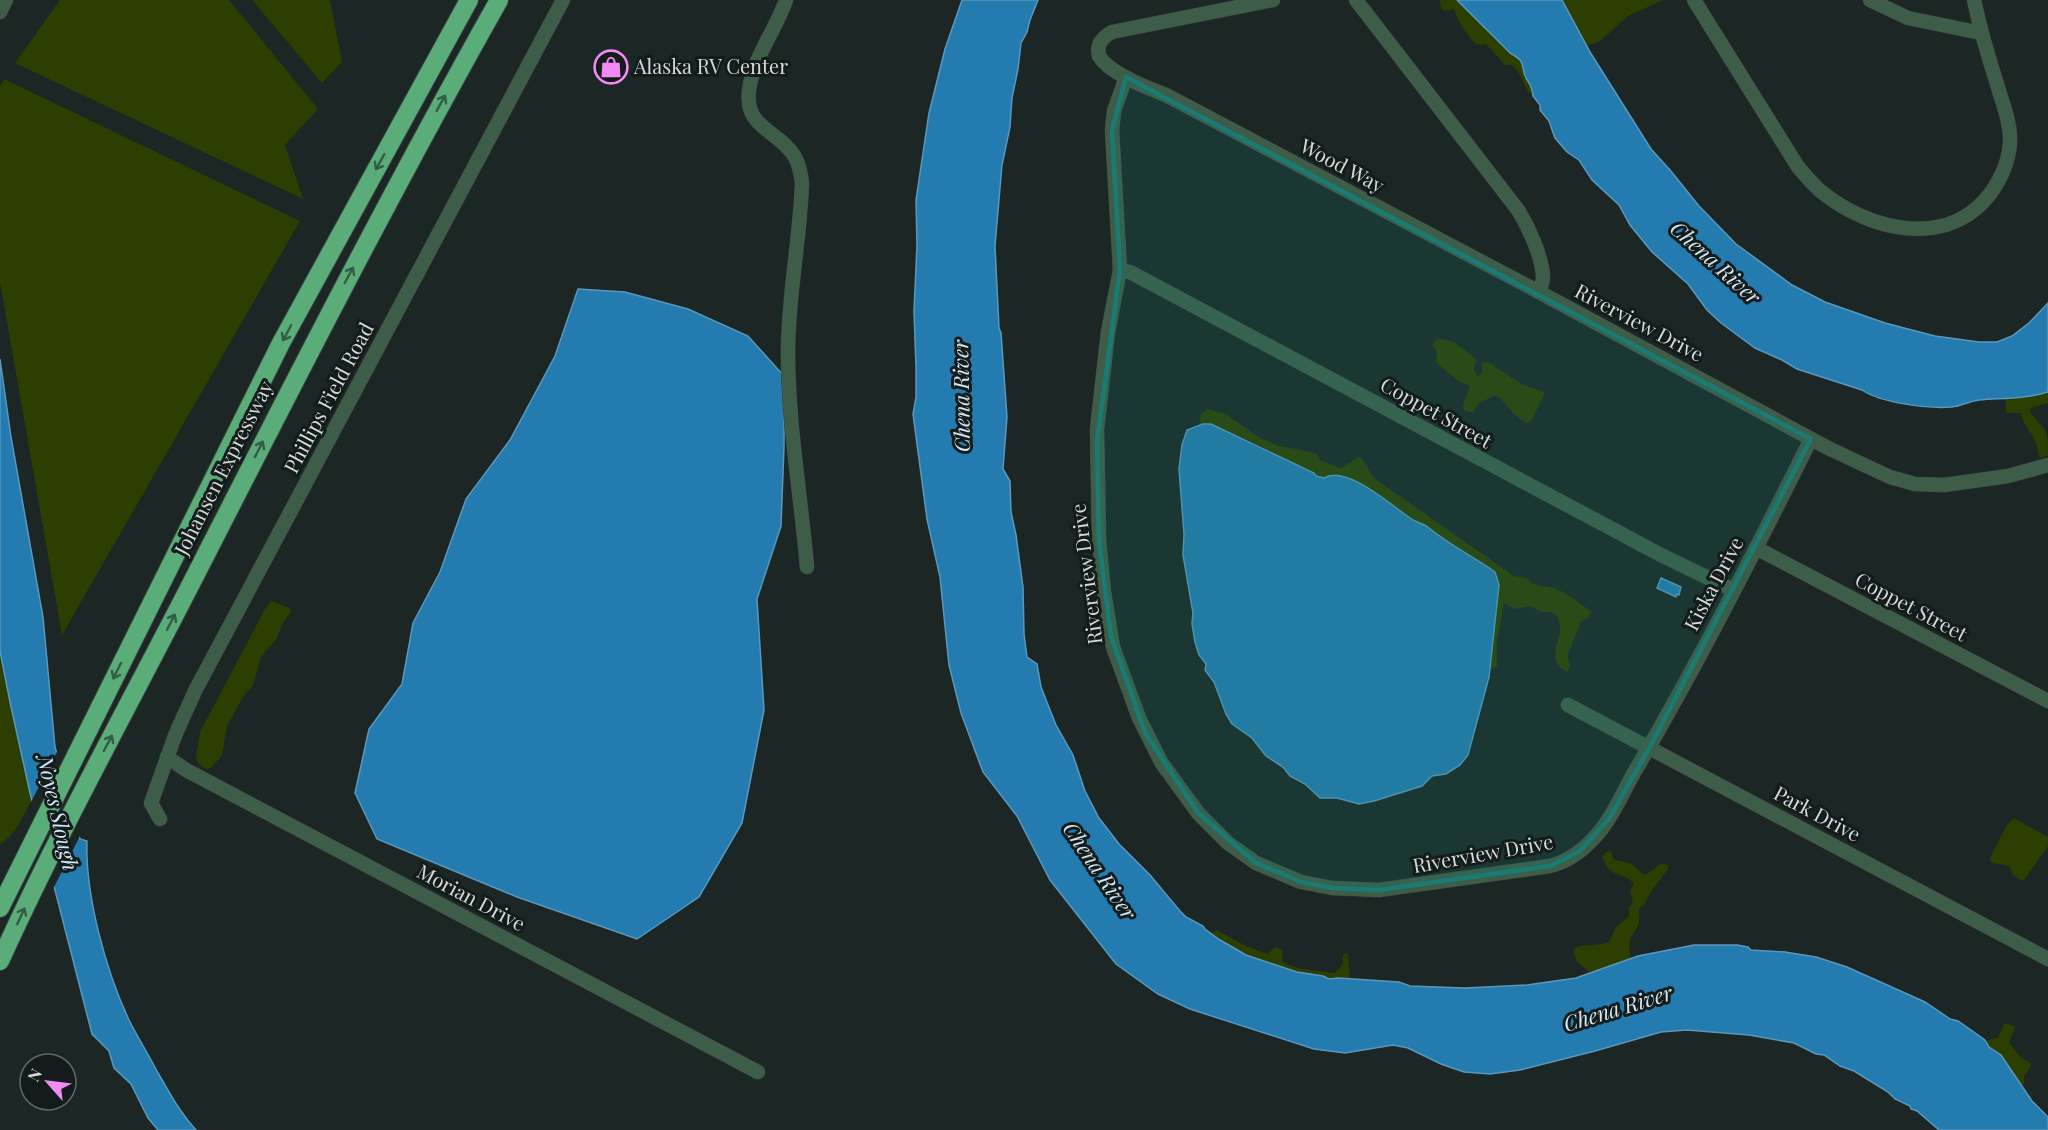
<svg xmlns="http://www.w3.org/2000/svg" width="2048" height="1130" viewBox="0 0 2048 1130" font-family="'Playfair Display',serif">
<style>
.green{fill:#2d3f00}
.water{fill:#247baf;stroke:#5998bc;stroke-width:1.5}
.pier{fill:#1c2624}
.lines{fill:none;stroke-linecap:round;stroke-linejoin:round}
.minor-casing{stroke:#394341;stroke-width:15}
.highway-casing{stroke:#394341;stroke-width:20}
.minor{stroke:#3e5d48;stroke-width:14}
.highway{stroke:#5aad78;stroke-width:18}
.oneway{stroke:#335d45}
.marked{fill:#197b73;fill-opacity:0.2;stroke:#197b73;stroke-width:4.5;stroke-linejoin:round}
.labels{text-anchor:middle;stroke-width:6;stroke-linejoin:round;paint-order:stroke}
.poi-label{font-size:20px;fill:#d4dad9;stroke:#131c1b;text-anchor:start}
.street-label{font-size:20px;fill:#d4dad9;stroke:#131c1b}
.water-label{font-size:21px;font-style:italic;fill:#d4e7f6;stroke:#131c1b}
</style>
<rect width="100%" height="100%" fill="#1c2624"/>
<g class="green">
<polygon points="60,0 229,0 318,109 285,145 303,199 15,63"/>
<polygon points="252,0 330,0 342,62 322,83"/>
<path d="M 1440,0 L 1457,0 L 1509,53 C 1523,60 1534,81 1533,96 C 1522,87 1523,73 1512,65 L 1505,65 L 1486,44 L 1477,45 C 1469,38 1458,22 1455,12 L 1453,9 L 1446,11 L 1441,9 Z"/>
<polygon points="1562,0 1663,0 1628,16 1600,41 1587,46"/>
<polygon points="4,79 300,221 62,635 0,282 0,86"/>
<path d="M 1438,338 L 1454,342 L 1476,359 L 1474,369 L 1477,376 L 1482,374 L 1482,363 L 1488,362 L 1523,385 L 1544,392 L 1544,395 L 1531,421 L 1527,423 L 1515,415 L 1500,398 L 1495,395 L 1478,404 L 1473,413 L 1464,410 L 1463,405 L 1470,386 C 1467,384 1463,383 1460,382 C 1457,380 1438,365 1436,362 L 1437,352 L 1432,345 Z"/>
<path d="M 2048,392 L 2048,403 L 2032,408 L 2029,411 C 2046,433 2048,424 2048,455 L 2041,458 L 2039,456 C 2038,436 2023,428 2021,413 L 2006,413 L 2006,397 L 2030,397 Z"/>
<path d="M 1208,409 L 1226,414 L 1260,438 L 1279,446 L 1303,450 L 1317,454 L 1320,460 L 1340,468 L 1360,457 C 1368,464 1369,475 1378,481 L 1514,576 L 1527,578 C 1534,588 1544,585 1554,588 C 1568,593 1580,604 1592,612 L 1587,619 L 1581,621 C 1577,633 1572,644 1567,656 L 1570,664 L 1569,670 L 1567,672 C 1546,660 1559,646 1560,629 C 1561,625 1558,619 1557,616 L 1552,612 L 1542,612 L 1529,606 L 1516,609 L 1504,603 L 1497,641 L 1497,666 L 1490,670 L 1499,585 L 1495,572 L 1430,529 L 1408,517 L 1384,498 L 1316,476 L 1314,472 C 1291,463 1218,421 1199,425 L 1201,414 Z"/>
<polygon points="271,601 290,608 291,612 282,624 277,638 261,657 253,685 243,697 227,726 222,755 211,768 207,769 199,764 196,758 200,732 264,611"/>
<path d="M 0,651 L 32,800 C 23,816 16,834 0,845 Z"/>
<path d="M 2014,818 L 2048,837 L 2048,846 L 2024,880 L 2021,880 L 2013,875 L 2010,867 C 2004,863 1998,866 1991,862 L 1990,858 L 2007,825 Z"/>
<path d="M 1611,851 L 1613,859 L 1632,864 C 1648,880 1644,875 1661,864 L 1668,865 L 1668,869 L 1650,893 L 1645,904 L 1639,909 L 1639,924 L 1631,937 L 1629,946 L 1631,959 L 1591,973 L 1577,962 L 1573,951 L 1576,947 C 1588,944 1600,946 1609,942 L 1616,927 L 1629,916 L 1629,907 L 1633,902 L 1630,891 L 1634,884 C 1626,874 1619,877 1610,870 C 1607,868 1604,861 1602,857 L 1606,852 Z"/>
<path d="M 1217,930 L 1246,946 L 1267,954 L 1276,947 L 1282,950 C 1282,951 1282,959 1282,960 C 1286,969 1322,971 1331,973 L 1335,973 L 1343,964 L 1343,954 L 1348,953 L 1350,979 L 1329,979 L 1323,976 L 1297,972 L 1260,960 L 1229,946 L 1212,933 Z"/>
<polygon points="2004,1023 2014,1026 2015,1028 2009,1042 2021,1058 2031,1063 2031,1066 2024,1076 2024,1084 2021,1086 2001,1055 1986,1044 1988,1040 1998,1038"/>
</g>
<g class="water">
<polygon points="962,0 1038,0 1030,20 1027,32 1021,43 1018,69 1012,98 1010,127 1002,165 995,246 999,328 1001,333 1007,417 1003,469 1010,481 1011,512 1016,535 1023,587 1024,634 1027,657 1037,664 1041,687 1056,725 1073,755 1085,791 1099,818 1119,844 1150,875 1180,911 1186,917 1203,926 1205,929 1220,940 1246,955 1297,972 1323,976 1329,979 1338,978 1399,982 1410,986 1465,988 1527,985 1576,978 1638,956 1694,945 1737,945 1748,947 1751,950 1785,952 1816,957 1847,967 1925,1002 1950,1019 1958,1021 1985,1040 1989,1047 2001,1055 2032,1101 2048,1117 2048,1130 1939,1130 1917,1111 1911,1109 1910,1106 1895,1099 1888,1092 1854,1071 1840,1066 1824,1055 1816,1054 1794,1043 1749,1035 1687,1030 1661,1032 1595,1051 1520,1070 1490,1074 1464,1072 1441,1064 1408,1048 1393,1045 1345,1053 1314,1049 1190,1009 1158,994 1116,964 1050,880 1017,816 983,772 961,713 949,665 940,577 927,519 913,414 916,397 916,368 914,311 917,245 916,200 929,113 945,49"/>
<path d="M 1457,0 L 1562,0 L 1590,52 L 1651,149 L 1670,170 L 1699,206 L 1736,244 L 1792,285 L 1825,302 L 1885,323 L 1935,336 L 1979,342 L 1997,342 L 2012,336 L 2029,323 L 2048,303 L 2048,392 C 2026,399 2002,398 1979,400 C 1970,401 1961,406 1952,407 C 1929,409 1881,403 1862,390 L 1797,369 L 1782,360 L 1755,348 L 1721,323 L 1707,310 L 1688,284 L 1652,252 L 1630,225 L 1619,205 L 1592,180 L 1579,160 L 1567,152 L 1555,138 L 1549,121 L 1540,110 L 1540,105 L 1533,96 C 1533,88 1529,83 1526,78 C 1520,65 1527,62 1510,53 Z"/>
<polygon points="578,289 625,292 688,309 748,336 784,376 784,447 781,526 757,599 764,710 742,823 699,897 637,939 517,897 377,839 355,793 369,729 402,684 413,623 440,572 466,499 510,440 555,356"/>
<path d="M 0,359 L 11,437 L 43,617 L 55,747 L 80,839 L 87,841 C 85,895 106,971 129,1020 C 138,1038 149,1055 158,1073 C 170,1093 180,1113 196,1130 L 158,1130 L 148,1118 L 131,1084 L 114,1068 L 109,1051 L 92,1034 L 30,793 L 10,702 L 0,651 Z"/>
<path d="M 1203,424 L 1211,424 L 1314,473 L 1316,476 L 1324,478 C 1347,464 1394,508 1413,520 C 1418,523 1425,524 1429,528 C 1447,543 1475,558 1495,572 L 1499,585 L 1489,677 L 1468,755 L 1460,765 L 1446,774 L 1432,776 L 1422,786 L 1374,801 L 1359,804 L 1337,798 L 1320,798 L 1305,784 L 1290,776 L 1283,767 L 1266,756 L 1252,738 L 1232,724 L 1226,714 L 1214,682 L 1205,670 L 1206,664 L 1199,655 L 1195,642 L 1192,624 L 1193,613 L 1183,555 L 1184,534 L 1179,469 L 1182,445 L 1187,430 Z"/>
<polygon points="1661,578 1681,587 1679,595 1677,594 1676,597 1657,588"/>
</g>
<polygon class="pier" points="59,748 81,834 52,891 30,804"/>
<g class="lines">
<defs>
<g id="minor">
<path d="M 786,0 C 776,29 756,54 750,84 C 741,129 776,127 795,157 C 799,165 801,174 802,183 C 800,240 788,296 788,352 C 788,424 801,496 807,567"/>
<path d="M 1273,0 L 1112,32 C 1103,37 1096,44 1099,56 C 1110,74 1146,87 1166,95 L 1539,292 L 1830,449 L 1890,477 L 1915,484 L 1944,485 L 2008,476 L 2048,465"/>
<path d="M 1356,0 L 1518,210 C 1528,226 1543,258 1543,278 C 1543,282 1540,287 1539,292"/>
<path d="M 1694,0 L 1798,167 C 1806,176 1814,186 1823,193 C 1868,229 1942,248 1985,200 C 1999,184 2009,163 2010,142 C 2011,123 2002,102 1997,84 C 1988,56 1980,28 1974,0"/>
<polyline points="1870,0 1908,18 1981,33"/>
<polyline points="0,12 6,0"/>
<path d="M 1126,77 L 1114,111 L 1112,130 L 1120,270 L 1108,332 L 1097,429 L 1099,541 L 1104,592 L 1113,647 L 1139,718 L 1161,762 L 1198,813 L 1228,843 L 1256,863 L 1301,882 L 1332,888 L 1379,890 L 1550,866 C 1571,861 1588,846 1601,830 C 1616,811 1625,787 1638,766 C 1700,660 1756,549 1811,439"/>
<polyline points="1120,270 1130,272 1661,555 1733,590"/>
<polyline points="1756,548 2048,701"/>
<polyline points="1568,705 2048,959"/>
<polyline points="167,757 186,770 758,1072"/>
<polyline points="160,819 151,803 176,733 195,691 563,0"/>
</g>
<g id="highway">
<polyline points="0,908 281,343 469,0"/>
<path d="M 0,961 C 59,831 129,705 194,578 C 293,384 392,190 499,0"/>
</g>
</defs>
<use href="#minor" class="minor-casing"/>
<use href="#highway" class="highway-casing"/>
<use href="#minor" class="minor"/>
<use href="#highway" class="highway"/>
</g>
<defs><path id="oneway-shaft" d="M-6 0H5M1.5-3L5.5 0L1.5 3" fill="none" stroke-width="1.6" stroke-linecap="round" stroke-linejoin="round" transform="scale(1.5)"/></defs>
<g class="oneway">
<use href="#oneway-shaft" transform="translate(441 103) rotate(-61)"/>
<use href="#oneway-shaft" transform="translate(380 162) rotate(119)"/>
<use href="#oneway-shaft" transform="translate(349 275) rotate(-62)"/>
<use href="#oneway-shaft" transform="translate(287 333) rotate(118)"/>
<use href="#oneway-shaft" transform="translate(259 449) rotate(-63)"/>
<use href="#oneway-shaft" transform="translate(171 622) rotate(-63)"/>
<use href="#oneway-shaft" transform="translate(117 671) rotate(116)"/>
<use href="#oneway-shaft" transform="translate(108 743) rotate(-62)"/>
<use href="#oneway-shaft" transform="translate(21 916) rotate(-65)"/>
</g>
<path class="marked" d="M 1126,77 L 1811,439 L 1650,747 L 1609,819 L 1579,852 L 1550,866 L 1379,890 L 1332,888 L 1301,882 L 1256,863 L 1198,813 L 1145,733 L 1111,636 L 1099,541 L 1097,441 L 1120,270 L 1112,130 Z"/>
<defs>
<symbol id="shop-ring" viewBox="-11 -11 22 22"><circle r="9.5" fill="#131c1b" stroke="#f28af3" stroke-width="1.5"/><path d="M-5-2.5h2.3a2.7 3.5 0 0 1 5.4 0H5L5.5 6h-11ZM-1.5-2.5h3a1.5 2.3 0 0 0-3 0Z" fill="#f28af3"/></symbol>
</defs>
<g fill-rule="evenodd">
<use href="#shop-ring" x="592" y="48" width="38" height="38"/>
</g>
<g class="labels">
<g class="poi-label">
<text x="634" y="74">Alaska RV Center</text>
</g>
<g class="street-label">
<text transform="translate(1342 166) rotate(28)" y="7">Wood Way</text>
<text transform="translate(1639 323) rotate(28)" y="7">Riverview Drive</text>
<text transform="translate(329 398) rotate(-62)" y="7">Phillips Field Road</text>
<text transform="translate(1436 413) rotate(29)" y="7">Coppet Street</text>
<text transform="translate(224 468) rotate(-63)" y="7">Johansen Expressway</text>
<text transform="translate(1087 574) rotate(-97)" y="7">Riverview Drive</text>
<text transform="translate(1714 584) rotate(-62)" y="7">Kiska Drive</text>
<text transform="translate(1911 607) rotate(28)" y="7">Coppet Street</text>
<text transform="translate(1817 814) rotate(28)" y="7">Park Drive</text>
<text transform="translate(1483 854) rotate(-10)" y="7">Riverview Drive</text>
<text transform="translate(471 898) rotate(28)" y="7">Morian Drive</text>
</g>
<g class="water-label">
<text transform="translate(1715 263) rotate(42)" y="7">Chena River</text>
<text transform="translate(962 396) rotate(-91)" y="7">Chena River</text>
<text transform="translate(57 813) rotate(77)" y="7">Noyes Slough</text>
<text transform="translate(1099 871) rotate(56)" y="7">Chena River</text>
<text transform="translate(1618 1009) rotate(-17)" y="7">Chena River</text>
</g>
</g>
<g transform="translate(48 1082) rotate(298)"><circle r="28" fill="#131c1b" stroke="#606867" stroke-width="1.5"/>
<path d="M0-4.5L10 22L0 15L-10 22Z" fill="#f28af3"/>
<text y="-9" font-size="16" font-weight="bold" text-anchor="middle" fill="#d4dad9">N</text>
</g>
</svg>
